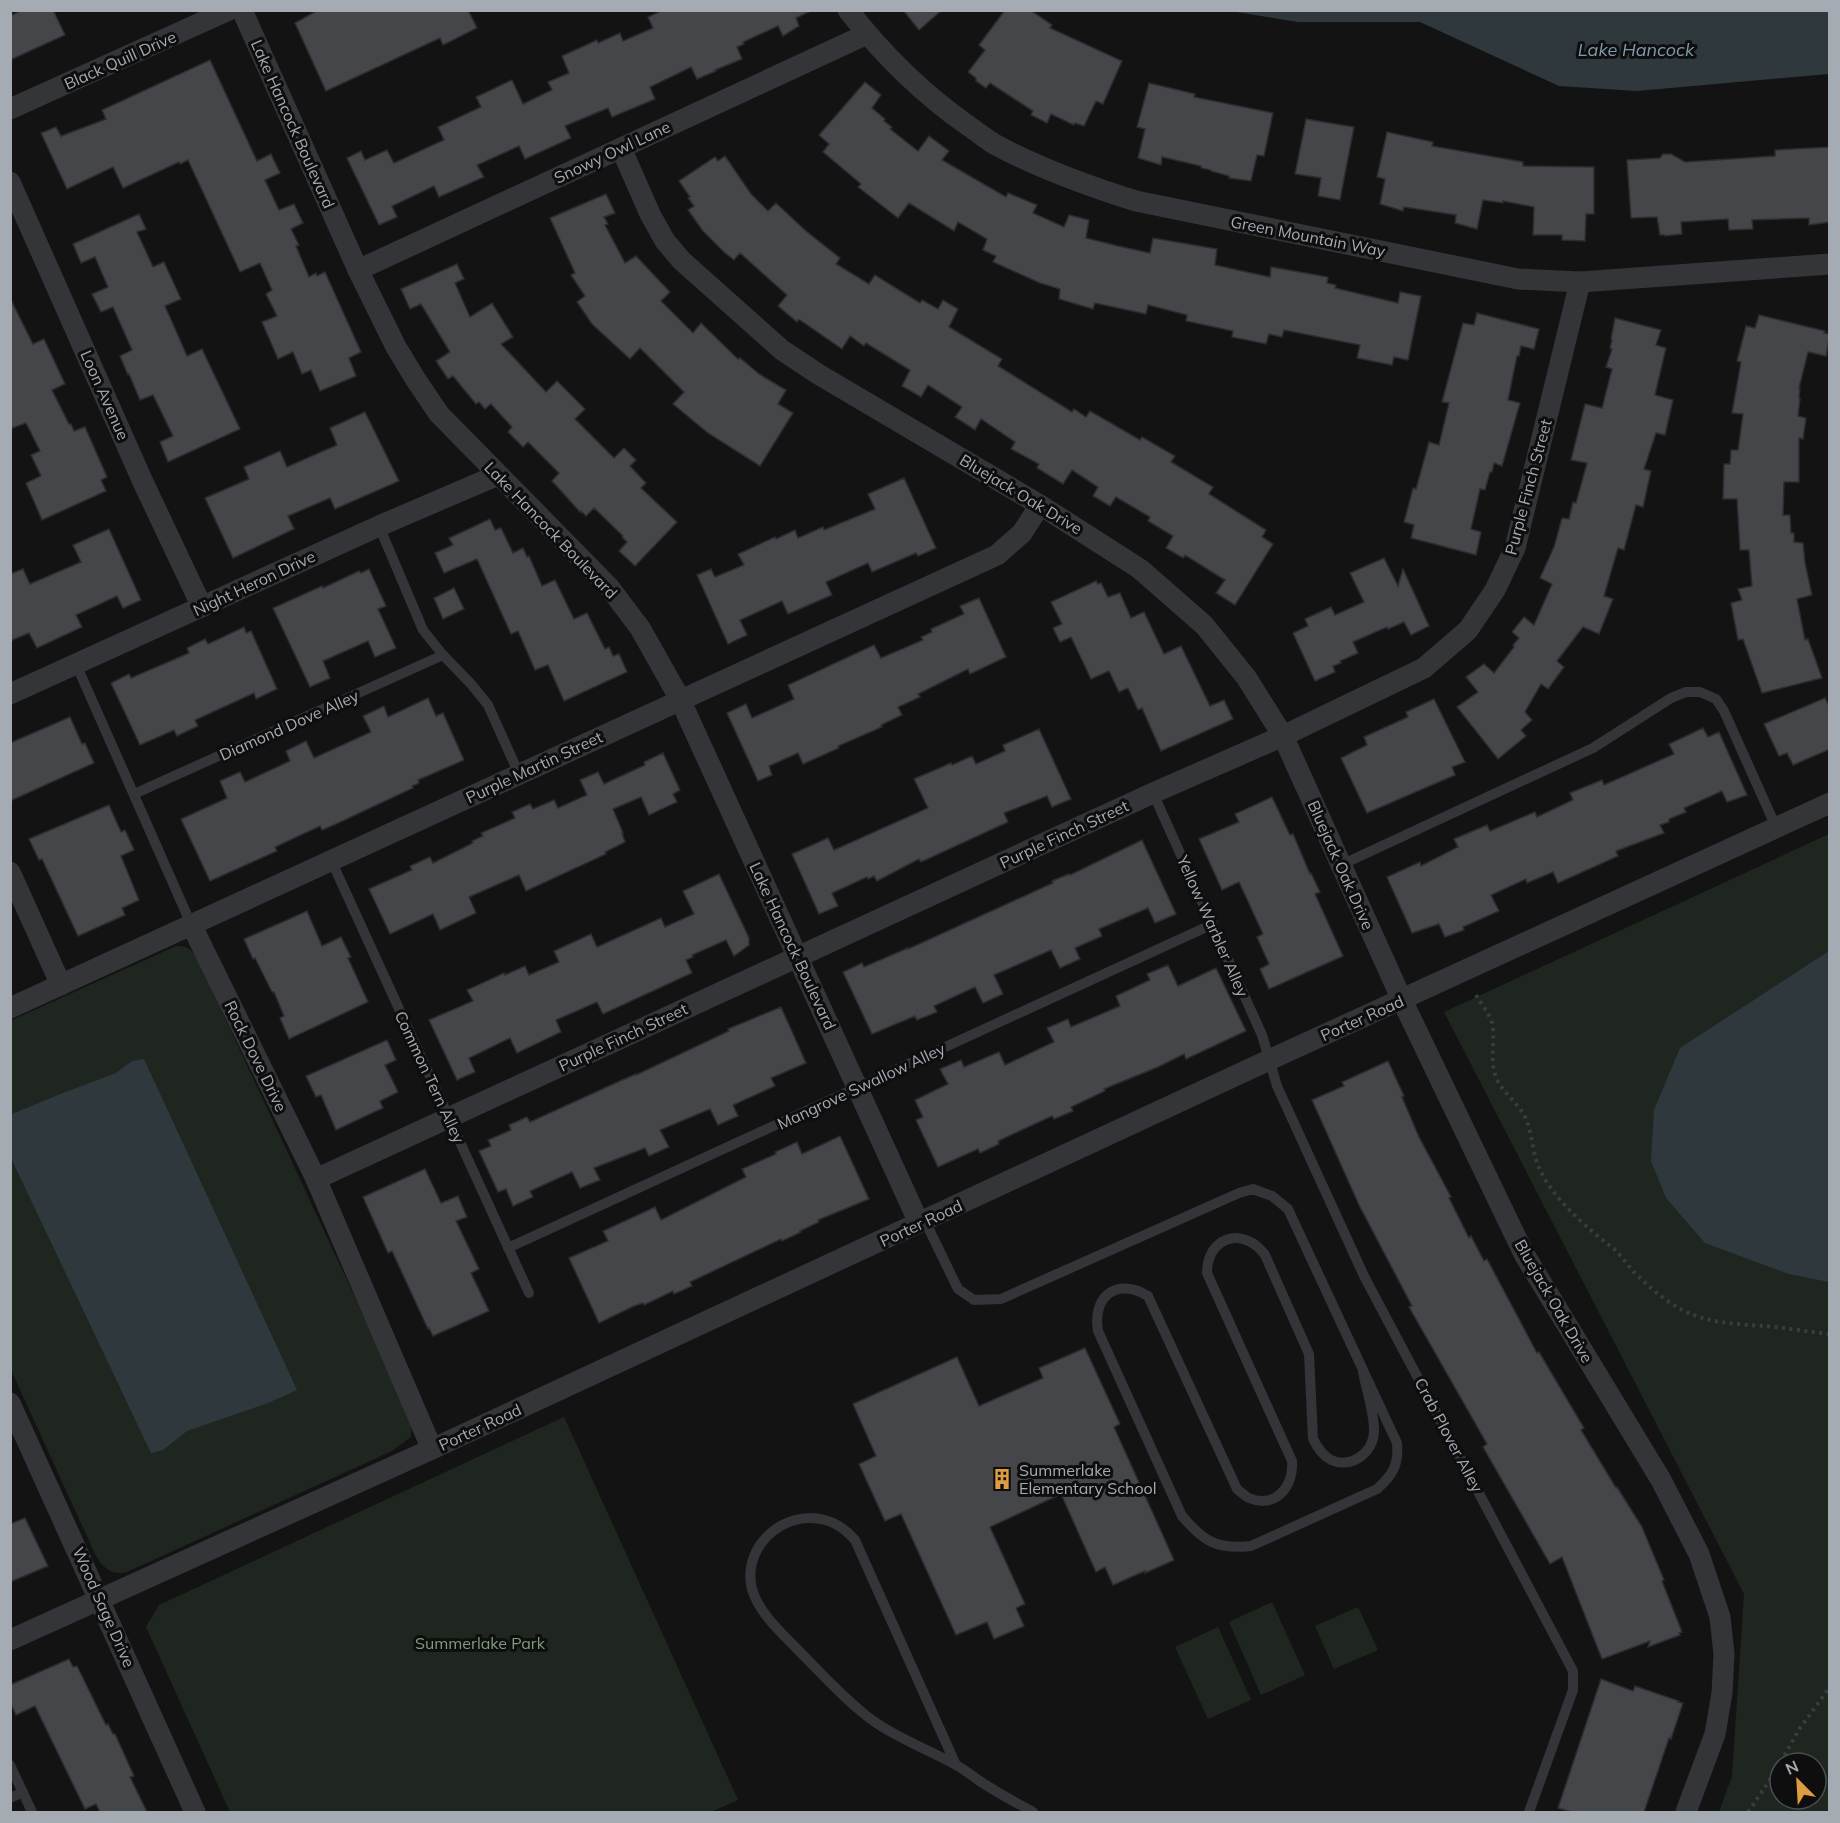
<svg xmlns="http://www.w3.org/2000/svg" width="1840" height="1823" viewBox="0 0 1840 1823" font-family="Mulish,sans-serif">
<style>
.green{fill:#1f2620;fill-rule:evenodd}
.water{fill:#2f383d}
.building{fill:#444649;stroke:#2d2d30;stroke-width:1.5}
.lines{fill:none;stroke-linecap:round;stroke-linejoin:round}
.path{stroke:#3a3c3f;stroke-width:4;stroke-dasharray:3 4.5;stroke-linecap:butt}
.lane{stroke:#343538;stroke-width:10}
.street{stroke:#343538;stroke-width:21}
.labels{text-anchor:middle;stroke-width:6;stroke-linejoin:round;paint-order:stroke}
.street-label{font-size:16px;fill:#a5abb3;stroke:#0e0e0f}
.poi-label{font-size:16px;fill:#a5abb3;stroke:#0e0e0f;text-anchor:start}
.park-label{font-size:16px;fill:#7f9c7e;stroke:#0e0e0f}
.water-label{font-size:18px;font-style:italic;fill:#7f9aab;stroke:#0e0e0f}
</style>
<rect width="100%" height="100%" fill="#131314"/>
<g class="green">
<path d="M 1829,834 L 1829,1812 L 1719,1812 L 1732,1776 L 1744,1594 L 1444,1012 ZM 1780,1763 L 1816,1763 L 1816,1799 L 1780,1799 Z"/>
<path d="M 176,946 C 189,946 192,950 198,960 L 412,1420 L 411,1437 L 392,1451 L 127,1572 C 111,1576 102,1567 95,1554 L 11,1370 L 10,1021 Z"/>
<polygon points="564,1417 738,1800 711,1812 230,1812 146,1627 159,1605"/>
<polygon points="1272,1602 1305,1675 1261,1695 1229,1622"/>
<polygon points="1358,1607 1378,1650 1334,1669 1315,1626"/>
<polygon points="1218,1627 1251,1700 1208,1719 1175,1647"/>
</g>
<g class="water">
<polygon points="1230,11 1829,11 1829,74 1637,91 1559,86 1420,22 1298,22"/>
<polygon points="1829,951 1829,1282 1789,1274 1705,1243 1666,1198 1651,1161 1654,1110 1680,1048"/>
<polygon points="144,1059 297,1390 268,1403 187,1431 163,1450 151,1453 10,1156 10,1117 12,1114 58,1095 116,1073 132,1061"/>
</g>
<g class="building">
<polygon points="22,10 53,10 65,35 10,60 10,16"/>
<polygon points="318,10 468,10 477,28 443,45 440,38 326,91 295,23"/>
<polygon points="663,10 813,10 796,18 799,26 783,36 778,26 743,42 744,44 737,47 742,59 715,70 716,71 697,79 691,67 650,87 655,99 612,117 608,108 565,126 571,138 525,159 519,146 477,165 484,177 439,197 434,186 392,206 397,217 379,225 347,158 361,151 365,160 387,150 394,163 444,140 438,127 481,107 476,97 512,80 523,104 552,90 548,82 569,73 562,56 597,40 598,43 620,33 623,41 653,28 648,17"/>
<polygon points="903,10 942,10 919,30"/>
<polygon points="1005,10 1030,10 1052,25 1050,28 1122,61 1103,104 1096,101 1084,126 1075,123 1074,125 1051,114 1047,123 1031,115 1033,111 990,83 986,88 976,81 976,78 968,72 985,50 979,45"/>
<polygon points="210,60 257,161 271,154 280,173 265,180 279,210 294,204 303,223 291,229 299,245 296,246 309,277 316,273 317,276 325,272 361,352 349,358 356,376 320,391 311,370 302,374 293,352 278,359 262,322 277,316 266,294 272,290 260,263 240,272 188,160 180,164 179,162 123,188 113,167 67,189 41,133 56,127 61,136 106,119 102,110"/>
<polygon points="865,82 881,95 872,108 885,119 884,121 892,127 890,129 918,151 929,136 949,151 942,160 1006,197 1008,193 1037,205 1033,213 1064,227 1069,215 1089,220 1086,238 1118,246 1150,253 1153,238 1188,244 1217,249 1215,265 1233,269 1270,277 1271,267 1328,277 1327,283 1336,285 1335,288 1398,303 1400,292 1421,296 1408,360 1394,357 1392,365 1357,358 1360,345 1284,330 1282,337 1269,334 1266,344 1232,337 1233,331 1186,321 1187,315 1148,305 1146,314 1095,303 1093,309 1059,299 1060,289 1040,283 993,262 996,256 983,250 987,239 958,222 954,231 909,203 898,218 858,187 861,184 823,152 829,144 819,135"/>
<polygon points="1149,83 1195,94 1194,97 1273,113 1264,156 1257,155 1251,181 1229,178 1229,176 1211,171 1211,170 1201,168 1201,166 1162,157 1161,165 1138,158 1145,129 1137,127"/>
<polygon points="1306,119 1354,127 1340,200 1318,196 1321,178 1295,174"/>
<polygon points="1387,132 1433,142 1432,146 1523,162 1523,166 1594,167 1594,214 1586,214 1585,241 1562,240 1562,235 1533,235 1534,207 1503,201 1503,203 1483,200 1477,229 1455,223 1456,215 1404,207 1403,211 1380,204 1385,179 1377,177"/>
<polygon points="1830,147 1830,222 1809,225 1809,218 1752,220 1753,229 1729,230 1728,219 1681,222 1682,234 1665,236 1665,235 1660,235 1657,217 1631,218 1627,160 1660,158 1663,154 1671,154 1685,162 1775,156 1775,150"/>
<polygon points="725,156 751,194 768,211 776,203 806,231 840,258 836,264 869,284 875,275 920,303 922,300 938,309 943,300 958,309 949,327 1002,359 998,366 1072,412 1074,409 1086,417 1090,411 1140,440 1142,437 1175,456 1171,462 1213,487 1209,494 1266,530 1262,537 1273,544 1235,605 1216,593 1225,580 1185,555 1183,558 1166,548 1173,536 1148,521 1150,517 1116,497 1110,506 1093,496 1098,487 1072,470 1063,484 1037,468 1039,464 1011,449 1015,442 981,419 975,430 955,417 962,407 928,385 921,397 902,386 910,370 866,343 864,346 850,336 842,349 800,320 798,320 797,322 778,306 787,295 740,253 734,260 724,252 703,231 688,210 694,206 688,198 690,197 679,181 715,157 718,161"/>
<polygon points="606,194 615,213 604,217 608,224 605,225 625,263 636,256 670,292 661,301 693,333 701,323 738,359 740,358 759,374 786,390 778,404 793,413 760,466 708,433 673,404 684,392 640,348 630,359 592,324 577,302 585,296 571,275 575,273 550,218"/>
<polygon points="139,214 146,229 137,232 153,267 164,262 181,299 165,306 187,356 202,349 240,429 168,462 160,442 173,436 153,395 140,400 129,374 128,375 120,356 132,350 113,307 101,312 92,294 108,287 95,257 81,263 73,244"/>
<polygon points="457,264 464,279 455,283 470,317 492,303 513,337 501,344 546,392 557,381 585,409 575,419 614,458 624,448 636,460 630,466 646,483 641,488 677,522 635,566 619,551 627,542 622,537 623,536 594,508 586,516 581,511 580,512 552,481 559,473 528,442 523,447 508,432 512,427 491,404 485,409 479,402 476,404 453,376 448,379 436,361 450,352 421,304 410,309 401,289"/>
<polygon points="10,298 33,344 44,339 65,384 52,390 69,424 71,424 74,431 85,427 107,477 101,480 106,491 42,520 26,483 41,476 31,455 40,451 26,423 10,429"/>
<polygon points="1477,313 1539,329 1534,349 1521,346 1519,356 1517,356 1508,400 1520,403 1502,466 1494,463 1492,472 1490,472 1485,490 1480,489 1471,529 1481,532 1476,555 1411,538 1414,525 1404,522 1413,488 1416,489 1429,442 1439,445 1449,403 1442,402 1463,323 1474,325"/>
<polygon points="1759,315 1825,331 1824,333 1830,334 1826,356 1808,352 1799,388 1800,388 1799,398 1800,398 1798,416 1806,418 1803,439 1799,438 1799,482 1784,482 1783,515 1790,515 1791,533 1794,533 1794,542 1803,543 1805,563 1812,595 1797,599 1805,640 1808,639 1822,678 1762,693 1743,639 1738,640 1731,603 1742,600 1738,589 1752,586 1749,550 1740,550 1737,499 1723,499 1724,464 1730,464 1731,450 1738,450 1743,414 1732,413 1741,362 1737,361 1746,326 1755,328"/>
<polygon points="1615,318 1661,330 1656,345 1666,348 1655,395 1673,400 1665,435 1656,433 1644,469 1651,471 1643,507 1636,505 1624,550 1618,548 1604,596 1613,599 1599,634 1583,627 1557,661 1564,667 1548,689 1541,684 1525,712 1532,720 1521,730 1526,736 1498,759 1457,707 1478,692 1466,677 1484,664 1494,673 1514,647 1513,645 1519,638 1512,632 1524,617 1534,625 1552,584 1540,578 1554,547 1562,518 1569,519 1573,502 1576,503 1587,463 1571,460 1585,404 1602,408 1612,369 1606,367 1612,349 1610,348 1612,340 1611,339"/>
<polygon points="365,412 399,481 335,509 330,498 288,516 294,529 233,558 205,498 249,479 244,467 280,451 287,467 337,445 330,428"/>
<polygon points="904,478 936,548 918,556 916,553 872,572 868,563 826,582 832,595 788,614 782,601 740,620 747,635 728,644 697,575 711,569 715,577 744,565 738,554 775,537 776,539 795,530 798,538 823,527 824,530 875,509 868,494"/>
<polygon points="490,519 495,530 501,528 513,553 523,548 527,557 529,556 542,586 555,580 574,619 587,613 605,649 609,647 613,656 619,654 627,672 564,701 548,665 535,670 518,631 511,634 477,559 444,573 435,553 453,545 449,538"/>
<polygon points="109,529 141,600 123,608 117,596 76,615 82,627 37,648 29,633 10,641 10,574 23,569 30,584 81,562 73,545"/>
<polygon points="1384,558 1398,586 1403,569 1429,626 1411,635 1404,622 1388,629 1387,627 1353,642 1358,653 1340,661 1341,663 1333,666 1335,672 1315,681 1293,633 1308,626 1305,619 1331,607 1335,615 1364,602 1350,573"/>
<polygon points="369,569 386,606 378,609 396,648 375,657 368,641 323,661 330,678 310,687 273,608 322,586 323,588 359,571 361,573"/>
<polygon points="1096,581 1098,584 1101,583 1108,597 1120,593 1131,618 1144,612 1164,654 1181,646 1210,706 1224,700 1233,719 1161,751 1142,708 1138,710 1128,688 1119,692 1109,671 1091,679 1071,637 1060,642 1053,628 1062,624 1051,602"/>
<polygon points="454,588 464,609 443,619 434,598"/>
<polygon points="979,598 1006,657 970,674 968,669 918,694 920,697 898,707 902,715 881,725 882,727 838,746 839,748 803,764 798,753 769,766 772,775 758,781 727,713 746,704 752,718 794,699 788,685 874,645 881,658 923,640 921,637 932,632 931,629 964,614 960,606"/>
<polygon points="244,627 246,633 251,631 277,689 256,699 254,693 195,720 198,726 177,736 174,730 140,745 111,683 129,674 131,678 189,653 187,648 205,639 208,644"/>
<polygon points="428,698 436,716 443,713 464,760 418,780 419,783 412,786 413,788 336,824 322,830 320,826 275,847 277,851 210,881 181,819 227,798 220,781 240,772 245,782 290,761 286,751 306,741 314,758 371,732 363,716 384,706 388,717"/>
<polygon points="1825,698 1830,708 1830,749 1793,765 1787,753 1779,756 1764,724"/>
<polygon points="1434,699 1465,762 1452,767 1455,775 1367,813 1341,758 1367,745 1364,737 1408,717 1406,712"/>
<polygon points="70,717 82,744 85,743 94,763 10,801 10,743"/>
<polygon points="1703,728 1708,737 1719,732 1747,795 1727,802 1722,791 1684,808 1686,812 1669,819 1669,822 1660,825 1664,833 1616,851 1618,856 1558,883 1553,872 1527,883 1526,879 1491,895 1499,911 1463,927 1464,930 1445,937 1439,924 1412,933 1387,877 1420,862 1421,866 1458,847 1454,839 1487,825 1490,831 1535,812 1537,817 1573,800 1570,793 1602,780 1604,785 1674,754 1669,744"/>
<polygon points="1039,729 1071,799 1052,807 1047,796 1004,813 1008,822 921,862 919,859 877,881 874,876 868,879 867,877 832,893 838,906 819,914 792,854 828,838 834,850 928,808 914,779 951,763 952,765 972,756 976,764 1005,751 1003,745"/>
<polygon points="663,753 680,790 673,794 677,802 649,815 641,797 613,809 623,833 622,833 625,842 605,852 606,854 526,891 519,875 469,897 476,913 440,930 433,914 390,934 369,889 412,870 410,866 430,857 433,863 473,843 472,841 483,836 481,833 515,818 512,812 530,804 533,809 554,800 558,808 587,795 580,780 598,772 604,784 645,765 644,762"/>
<polygon points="1272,797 1290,835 1293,834 1310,874 1311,873 1320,892 1315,894 1343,956 1269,989 1260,969 1269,964 1257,937 1263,934 1239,882 1222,890 1199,839 1239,822 1235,814"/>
<polygon points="109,805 121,832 125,830 134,850 121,856 139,900 122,908 125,915 78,936 42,859 39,860 29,839"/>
<polygon points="1142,840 1176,914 1155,923 1148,908 1099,929 1102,936 1075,948 1080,959 1060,968 1051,950 994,975 1003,994 983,1003 975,987 934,1006 937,1012 917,1020 915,1016 872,1034 843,972 862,963 864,967 908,948 908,949 1053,883 1052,881 1069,874 1070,875"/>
<polygon points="719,874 749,938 749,945 734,956 726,940 692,955 693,957 686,960 692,973 603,1014 597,1002 556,1020 561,1032 517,1053 510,1038 469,1058 475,1072 457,1080 429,1020 473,1001 467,990 504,973 505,975 525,966 529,975 559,962 554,951 591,934 597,947 661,918 665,927 694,914 683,891"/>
<polygon points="307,911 322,946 341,937 351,957 348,958 368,1002 289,1039 280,1018 284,1016 274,992 272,992 255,958 253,959 244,939"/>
<polygon points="1168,965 1178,986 1216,968 1246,1031 1186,1059 1184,1054 1158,1067 1104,1089 1105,1091 1071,1107 1073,1111 1054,1119 1052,1116 998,1141 999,1144 980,1153 978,1149 938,1167 916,1120 923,1117 915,1100 948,1084 940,1069 961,1060 964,1067 999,1052 1005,1065 1054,1042 1047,1028 1068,1019 1071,1027 1120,1006 1116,996 1150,980 1147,974"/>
<polygon points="781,1007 806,1063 771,1078 775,1086 733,1105 738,1116 718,1125 710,1109 660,1130 669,1147 649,1156 645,1148 594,1168 600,1180 580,1188 572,1172 530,1191 533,1197 513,1206 506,1189 498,1192 479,1151 491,1146 488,1140 511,1130 509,1125 527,1117 530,1122 620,1081 636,1074 636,1075 729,1031 728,1029"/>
<polygon points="387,1040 396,1060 385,1065 398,1092 380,1101 383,1108 336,1130 321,1095 316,1097 306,1076"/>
<polygon points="1388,1061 1404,1096 1402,1097 1419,1137 1451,1197 1449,1198 1469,1238 1471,1236 1484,1261 1487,1259 1537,1353 1539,1352 1584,1428 1581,1430 1616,1488 1617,1487 1642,1527 1664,1580 1662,1581 1682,1632 1679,1633 1680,1635 1648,1647 1650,1641 1602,1659 1562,1557 1550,1564 1483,1447 1487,1444 1409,1307 1412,1306 1359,1205 1312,1100 1344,1086 1342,1082"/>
<polygon points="840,1136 869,1199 818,1220 819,1222 800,1231 801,1232 782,1241 781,1239 690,1282 692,1286 674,1294 673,1291 644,1305 643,1303 634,1306 599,1323 569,1258 608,1241 603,1231 655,1207 661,1220 746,1177 742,1169 776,1154 775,1152 797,1142 802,1154"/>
<polygon points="425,1169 441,1203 458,1196 467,1217 456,1221 479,1269 471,1273 489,1311 433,1336 429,1328 428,1329 392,1251 388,1253 363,1197"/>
<polygon points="1085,1348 1120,1424 1114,1427 1174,1560 1145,1573 1145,1571 1113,1585 1105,1567 1096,1572 1061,1494 990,1527 1025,1604 1016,1608 1024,1626 994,1639 987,1622 956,1635 901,1514 885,1521 859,1464 876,1456 853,1404 957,1357 979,1406 1043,1378 1039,1368"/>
<polygon points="25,1518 48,1566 10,1582 10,1524"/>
<polygon points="69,1659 73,1667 77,1666 106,1725 108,1724 113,1734 115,1734 134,1776 130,1777 147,1812 100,1812 96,1804 85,1809 35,1706 16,1715 10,1702 10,1685"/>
<polygon points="1601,1679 1633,1691 1635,1686 1679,1701 1678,1702 1683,1703 1671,1739 1669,1738 1644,1812 1571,1812 1558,1808"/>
</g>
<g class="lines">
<g class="path">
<path d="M 1476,995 C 1481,1004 1489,1013 1492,1023 C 1496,1041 1489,1059 1496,1077 C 1502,1093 1518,1102 1525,1117 C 1533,1134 1532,1154 1540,1170 C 1555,1201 1587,1228 1614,1249 C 1622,1256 1628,1266 1635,1273 C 1645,1283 1655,1292 1666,1300 C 1703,1326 1733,1323 1775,1327 C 1793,1329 1811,1332 1830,1334"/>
<polyline points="1748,1812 1774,1774 1800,1728 1830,1687"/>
</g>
<g class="lane">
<polyline points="379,526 423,630 443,655 471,684 488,705 519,774"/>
<polyline points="76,664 191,924"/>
<polyline points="1153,793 1262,1035 1277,1086 1364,1276 1573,1671 1573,1690 1529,1812"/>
<polyline points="134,794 443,655"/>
<polyline points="331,860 529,1293"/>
<polyline points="1341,865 1593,748 1671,698 1686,692 1700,692 1716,699 1724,711 1776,827"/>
<path d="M 925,1221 L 958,1289 L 974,1300 L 1001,1299 L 1239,1193 L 1253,1189 L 1272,1196 L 1288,1209 L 1397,1443 C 1399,1464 1393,1475 1377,1489 L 1251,1546 C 1217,1550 1203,1541 1182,1516 L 1098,1331 C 1092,1296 1117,1277 1148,1296 L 1237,1489 C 1241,1492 1245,1496 1249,1498 C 1275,1509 1294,1487 1292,1461 L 1207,1273 C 1207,1236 1244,1226 1265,1255 L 1309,1354 L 1313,1439 C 1317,1447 1322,1455 1331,1460 C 1351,1469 1373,1453 1374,1432 C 1375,1416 1366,1388 1363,1372"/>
<polyline points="508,1248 1213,924"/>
<polyline points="10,1765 32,1812"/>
<path d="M 956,1765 L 855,1540 C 847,1531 838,1523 825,1520 C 782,1508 737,1551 754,1595 C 763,1617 783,1634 799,1651 C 822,1674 845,1700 872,1720 C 898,1739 928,1749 956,1765 C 964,1769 971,1775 978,1780 C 996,1792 1015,1802 1033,1812"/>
<polyline points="10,1798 23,1792"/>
</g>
<g class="street">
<polyline points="242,10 358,270 396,347 416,380 439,414 609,587 640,628 680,699 689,719 919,1223"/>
<path d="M 848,10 C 883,55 924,95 970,127 C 979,133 987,140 996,145 C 1041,169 1088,186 1136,201 L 1518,279 L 1580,282 L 1830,264"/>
<polyline points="10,109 229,10"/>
<polyline points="621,148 650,214 665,241 682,261 782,350 818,374 1040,505 1140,569 1204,625 1246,677 1283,736 1402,1000 1524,1254 1661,1480 1699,1554 1720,1617 1724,1654 1722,1693 1715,1734 1686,1812"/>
<polyline points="10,182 143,482 202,607"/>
<polyline points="358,270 867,34"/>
<polyline points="10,694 379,526 498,475"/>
<polyline points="10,872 61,985"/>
<polyline points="191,924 316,1179 432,1449"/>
<polyline points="10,1008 997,555 1022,533 1040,505"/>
<polyline points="316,1179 1153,793 1283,736 1424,668 1468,630 1495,590 1515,548 1580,282"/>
<polyline points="10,1403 195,1812"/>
<polyline points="10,1640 432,1449 1269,1060 1830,803"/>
</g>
</g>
<defs>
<symbol id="building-bare" viewBox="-9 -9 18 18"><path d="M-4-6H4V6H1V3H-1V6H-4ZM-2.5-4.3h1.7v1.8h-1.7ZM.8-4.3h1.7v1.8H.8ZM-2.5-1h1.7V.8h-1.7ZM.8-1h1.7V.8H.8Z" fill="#de9d40" stroke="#0e0e0f" stroke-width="2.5" paint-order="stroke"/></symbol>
</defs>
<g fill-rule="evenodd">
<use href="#building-bare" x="987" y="1464" width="30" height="30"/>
</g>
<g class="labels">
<g class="street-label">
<text transform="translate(120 60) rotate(-24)" y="6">Black Quill Drive</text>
<text transform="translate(293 124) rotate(66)" y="6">Lake Hancock Boulevard</text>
<text transform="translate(612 152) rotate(-25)" y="6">Snowy Owl Lane</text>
<text transform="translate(1308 236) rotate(11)" y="6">Green Mountain Way</text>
<text transform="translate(105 395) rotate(66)" y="6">Loon Avenue</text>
<text transform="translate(1528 487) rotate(-75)" y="6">Purple Finch Street</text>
<text transform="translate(1021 494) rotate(31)" y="6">Bluejack Oak Drive</text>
<text transform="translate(551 530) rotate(46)" y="6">Lake Hancock Boulevard</text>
<text transform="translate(254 583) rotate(-25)" y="6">Night Heron Drive</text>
<text transform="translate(289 725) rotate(-24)" y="6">Diamond Dove Alley</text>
<text transform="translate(534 767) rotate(-25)" y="6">Purple Martin Street</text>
<text transform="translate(1064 834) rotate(-25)" y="6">Purple Finch Street</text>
<text transform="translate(1341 865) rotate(66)" y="6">Bluejack Oak Drive</text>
<text transform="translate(1213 926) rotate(66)" y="6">Yellow Warbler Alley</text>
<text transform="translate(793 946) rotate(65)" y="6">Lake Hancock Boulevard</text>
<text transform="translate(1362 1018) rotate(-24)" y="6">Porter Road</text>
<text transform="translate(623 1037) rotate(-25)" y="6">Purple Finch Street</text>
<text transform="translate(256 1056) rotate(64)" y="6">Rock Dove Drive</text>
<text transform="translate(430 1077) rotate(65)" y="6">Common Tern Alley</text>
<text transform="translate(861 1086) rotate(-25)" y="6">Mangrove Swallow Alley</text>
<text transform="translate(921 1223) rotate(-25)" y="6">Porter Road</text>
<text transform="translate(1554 1301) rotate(60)" y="6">Bluejack Oak Drive</text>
<text transform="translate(480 1427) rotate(-25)" y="6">Porter Road</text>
<text transform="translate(1449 1435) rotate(62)" y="6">Crab Plover Alley</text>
<text transform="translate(104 1607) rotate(66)" y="6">Wood Sage Drive</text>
</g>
<g class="poi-label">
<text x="1019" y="1476">Summerlake<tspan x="1019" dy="18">Elementary School</tspan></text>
</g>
<g class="park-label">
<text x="480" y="1649">Summerlake Park</text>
</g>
<g class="water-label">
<text x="1636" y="56">Lake Hancock</text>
</g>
</g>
<rect width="1840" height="1823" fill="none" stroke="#a5abb3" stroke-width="24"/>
<g transform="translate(1798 1781) rotate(336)"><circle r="28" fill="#0e0e0f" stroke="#4a4d51" stroke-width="1.5"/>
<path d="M0-4.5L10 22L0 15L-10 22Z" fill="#de9d40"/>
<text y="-9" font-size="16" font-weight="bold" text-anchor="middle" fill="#a5abb3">N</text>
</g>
</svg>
